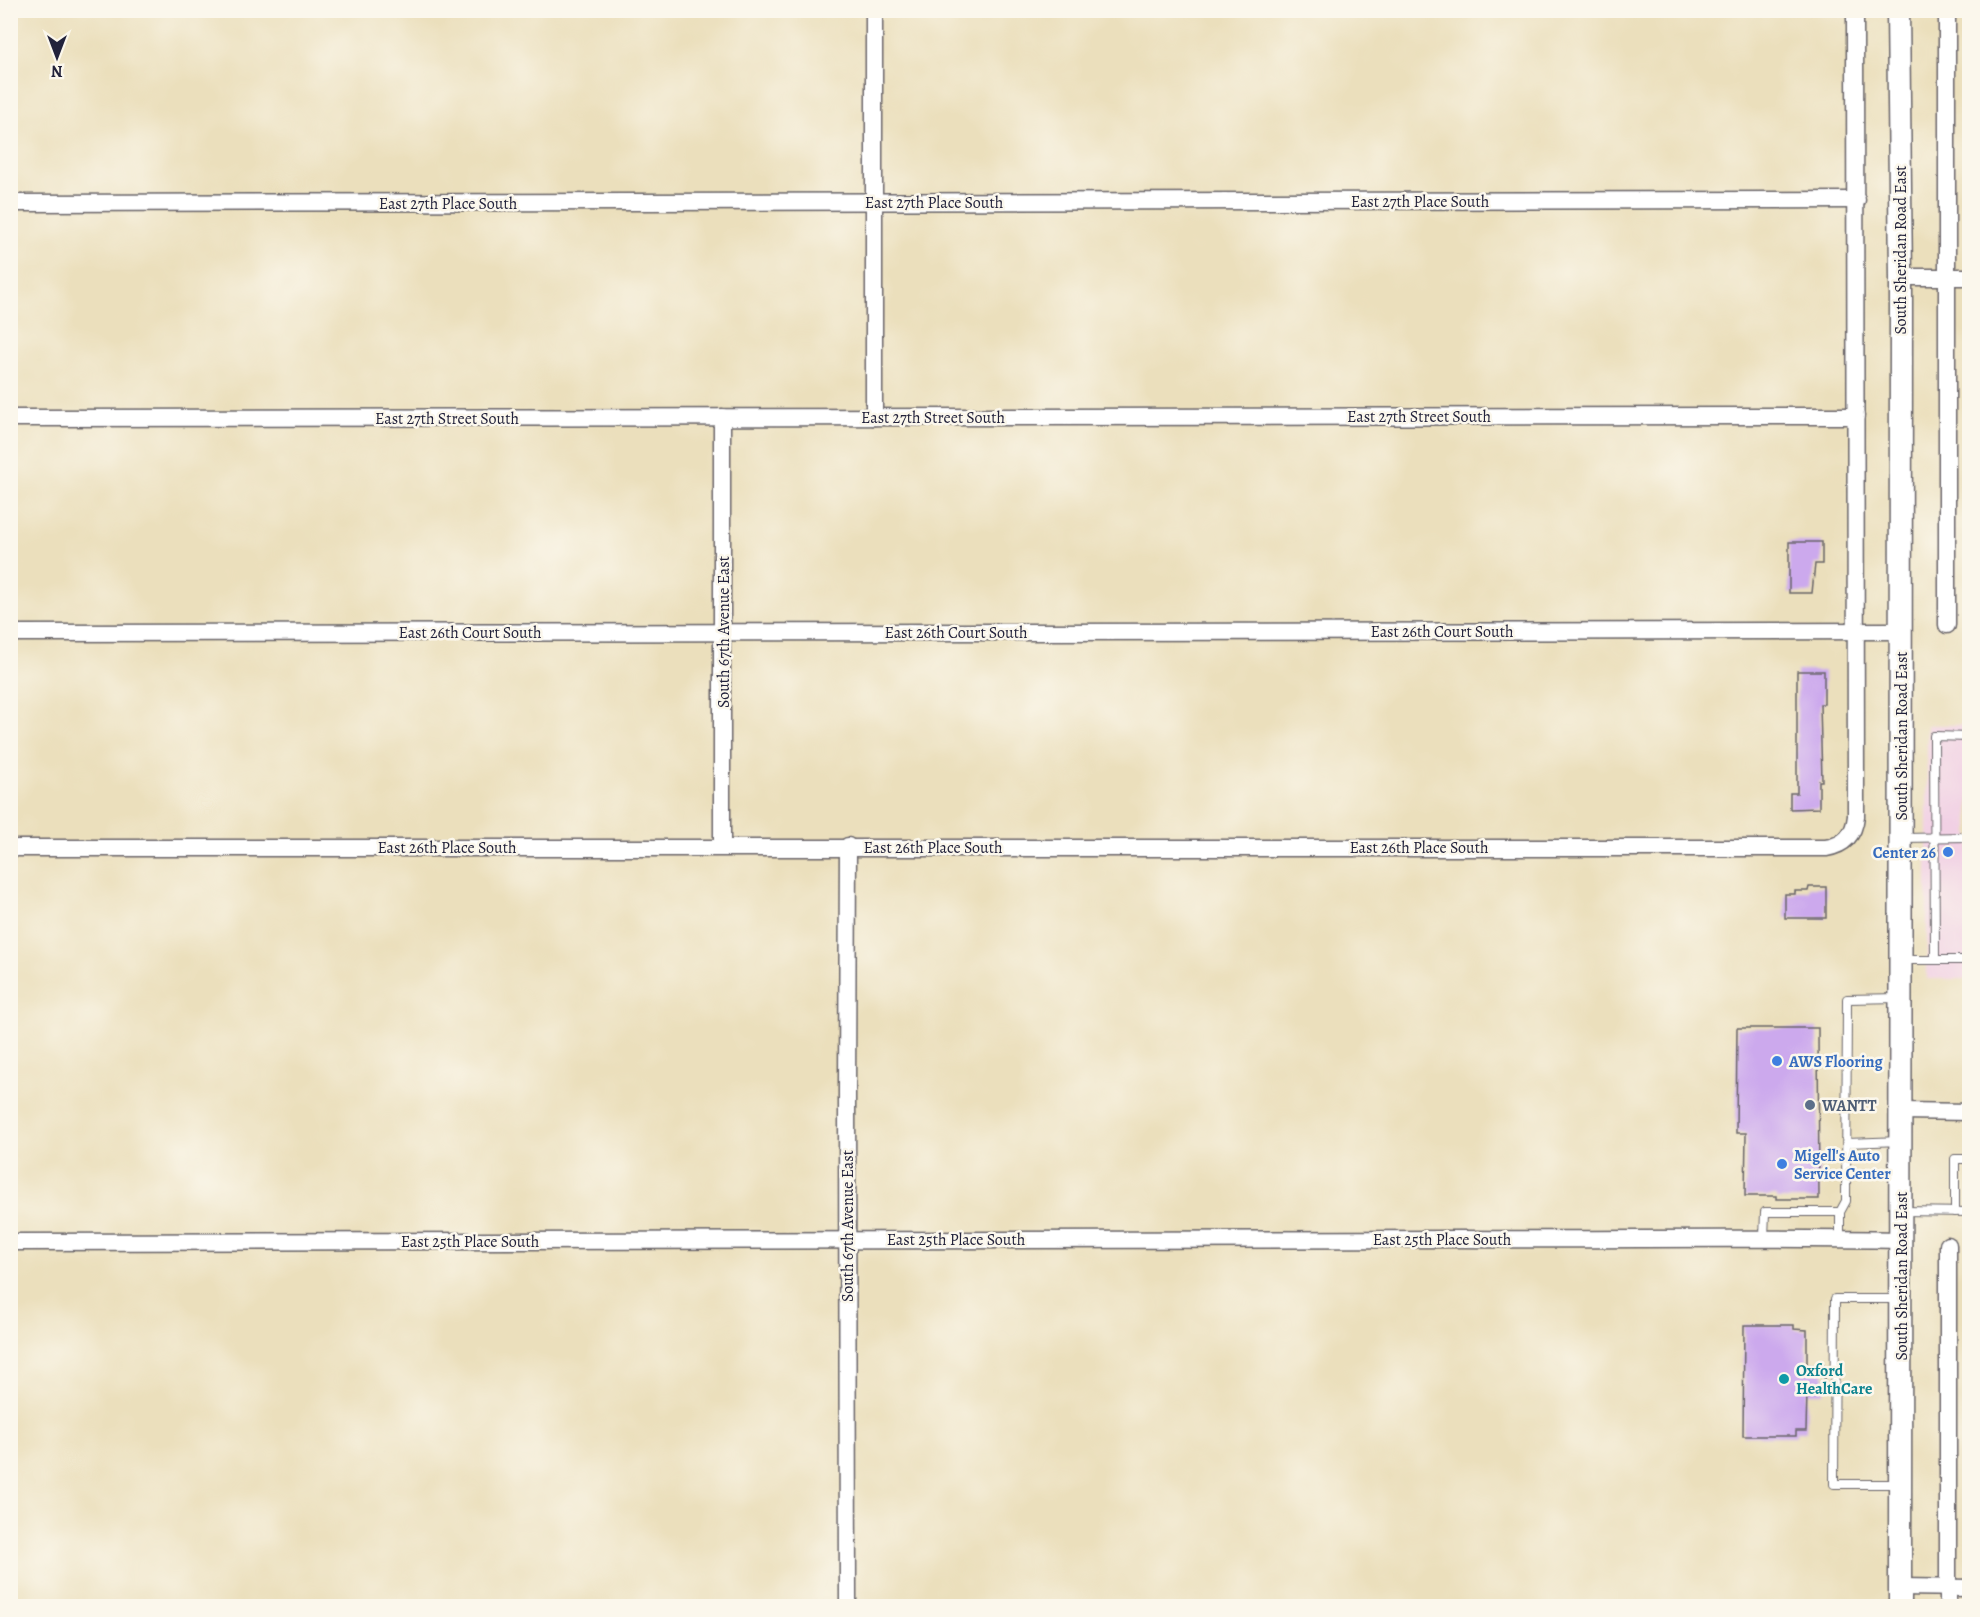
<svg xmlns="http://www.w3.org/2000/svg" width="1980" height="1617" viewBox="0 0 1980 1617" font-family="Alegreya,serif">
<style>
.built{fill:#f1d0e4}
.building{fill:#cca9ed}
.lines{fill:none;stroke-linecap:round;stroke-linejoin:round}
.lane-casing{stroke:#686468;stroke-width:10}
.street-casing{stroke:#686468;stroke-width:19}
.secondary-casing{stroke:#686468;stroke-width:25}
.lane{stroke:#fff;stroke-width:8}
.street{stroke:#fff;stroke-width:16}
.secondary{stroke:#fff;stroke-width:22}
.shop-dot{fill:#3f7fe0;stroke:#fbf7ec;stroke-width:2}
.service-dot{fill:#5c6f8a;stroke:#fbf7ec;stroke-width:2}
.culture-dot{fill:#0f9aa8;stroke:#fbf7ec;stroke-width:2}
.labels{text-anchor:middle;stroke-width:5;stroke-linejoin:round;paint-order:stroke}
.street-label{font-size:16px;fill:#22223b;stroke:#fbf7ec}
.shop-label{font-size:16px;font-weight:bold;fill:#366cbe;stroke:#fbf7ec;text-anchor:start}
.service-label{font-size:16px;font-weight:bold;fill:#4e5e75;stroke:#fbf7ec;text-anchor:start}
.culture-label{font-size:16px;font-weight:bold;fill:#0d838f;stroke:#fbf7ec;text-anchor:start}
</style>
<rect width="100%" height="100%" fill="#fbf7ec"/>
<filter id="ink" filterUnits="userSpaceOnUse"><feTurbulence type="fractalNoise" baseFrequency=".0167" numOctaves="2"/><feDisplacementMap in="SourceGraphic" scale="12" xChannelSelector="R" yChannelSelector="G"/><feConvolveMatrix kernelMatrix="1 2 1 2 8 2 1 2 1" color-interpolation-filters="sRGB"/></filter>
<filter id="wash" filterUnits="userSpaceOnUse"><feTurbulence type="fractalNoise" baseFrequency=".008" numOctaves="4" result="noise"/><feDisplacementMap in="SourceGraphic" scale="24" xChannelSelector="R" yChannelSelector="G"/><feGaussianBlur stdDeviation="1.35" result="paint"/><feColorMatrix in="noise" values="0 0 0 0 0 0 0 0 0 0 0 0 0 0 0 0 0 1.4 0 .05"/><feComposite in="paint" operator="in"/></filter>
<g filter="url(#wash)">
<rect width="100%" height="100%" fill="#ebdfbc"/>
<rect class="built" x="1927" y="725" width="42" height="254"/>
<g id="blocks">
<g class="building">
<polygon points="1789,542 1822,542 1822,564 1815,564 1812,593 1789,593"/>
<polygon points="1797,671 1824,671 1824,704 1820,704 1822,781 1819,781 1819,808 1790,809 1790,793 1797,793"/>
<polygon points="1809,887 1826,887 1826,918 1785,918 1785,894 1795,894 1795,891 1808,891"/>
<polygon points="1737,1028 1818,1028 1819,1199 1777,1199 1777,1196 1745,1196 1746,1133 1736,1133"/>
<polygon points="1744,1325 1794,1325 1794,1329 1807,1330 1807,1365 1824,1365 1824,1393 1807,1393 1806,1431 1796,1431 1796,1436 1743,1436"/>
</g>
</g>
</g>
<g filter="url(#ink)">
<use href="#blocks" fill-opacity="0" stroke="#686468" stroke-width="1.5"/>
<g class="lines">
<defs>
<g id="lane">
<polyline points="1970,737 1934,736 1935,960 1970,960"/>
<polyline points="1901,838 1970,837"/>
<polyline points="1901,960 1935,960"/>
<polyline points="1847,1143 1901,1141"/>
<polyline points="1901,1211 1970,1212"/>
<polyline points="1955,1212 1955,1159 1970,1159"/>
<polyline points="1764,1238 1765,1212 1840,1212"/>
<polyline points="1840,1239 1840,1212 1846,1201 1847,999 1900,998"/>
<polyline points="1898,1299 1835,1299 1834,1484 1900,1484"/>
</g>
<g id="street">
<polyline points="874,10 874,417"/>
<polyline points="1947,10 1947,625"/>
<polyline points="10,203 1857,200"/>
<polyline points="1901,277 1970,277"/>
<polyline points="722,417 722,847"/>
<polyline points="10,418 1856,416"/>
<polyline points="10,633 1901,631"/>
<path d="M 10,848 L 1826,848 C 1845,845 1854,835 1856,816 L 1855,10"/>
<polyline points="1901,1111 1970,1112"/>
<path d="M 10,1242 C 495,1240 980,1237 1464,1239 C 1610,1240 1755,1237 1901,1240"/>
<polyline points="1948,1245 1948,1606"/>
<polyline points="1900,1587 1970,1588"/>
<polyline points="848,1606 847,1092 848,846"/>
</g>
<polyline id="secondary" points="1898,10 1901,277 1900,1606"/>
</defs>
<use href="#lane" class="lane-casing"/>
<use href="#street" class="street-casing"/>
<use href="#secondary" class="secondary-casing"/>
<use href="#lane" class="lane"/>
<use href="#street" class="street"/>
<use href="#secondary" class="secondary"/>
</g>
</g>
<g class="shop-dot">
<circle cx="1948" cy="852" r="6"/>
<circle cx="1777" cy="1061" r="6"/>
<circle cx="1782" cy="1164" r="6"/>
</g>
<circle class="service-dot" cx="1810" cy="1105" r="6"/>
<circle class="culture-dot" cx="1784" cy="1379" r="6"/>
<g class="labels">
<g class="street-label">
<text x="1420" y="207">East 27th Place South</text>
<text x="934" y="208">East 27th Place South</text>
<text x="448" y="209">East 27th Place South</text>
<text transform="translate(1900 250) rotate(-90)" y="6">South Sheridan Road East</text>
<text x="1419" y="422">East 27th Street South</text>
<text x="933" y="423">East 27th Street South</text>
<text x="447" y="424">East 27th Street South</text>
<text x="1442" y="637">East 26th Court South</text>
<text x="470" y="638">East 26th Court South</text>
<text transform="translate(723 632) rotate(-90)" y="6">South 67th Avenue East</text>
<text x="956" y="638">East 26th Court South</text>
<text transform="translate(1901 736) rotate(-90)" y="6">South Sheridan Road East</text>
<text x="447" y="853">East 26th Place South</text>
<text x="933" y="853">East 26th Place South</text>
<text x="1419" y="853">East 26th Place South</text>
<text transform="translate(847 1226) rotate(-90)" y="6">South 67th Avenue East</text>
<text x="956" y="1245">East 25th Place South</text>
<text x="1442" y="1245">East 25th Place South</text>
<text x="470" y="1247">East 25th Place South</text>
<text transform="translate(1901 1276) rotate(-90)" y="6">South Sheridan Road East</text>
</g>
<g class="shop-label">
<text x="1936" y="858" text-anchor="end">Center 26</text>
<text x="1789" y="1067">AWS Flooring</text>
<text x="1794" y="1161">Migell's Auto<tspan x="1794" dy="18">Service Center</tspan></text>
</g>
<g class="service-label">
<text x="1822" y="1111">WANTT</text>
</g>
<g class="culture-label">
<text x="1796" y="1376">Oxford<tspan x="1796" dy="18">HealthCare</tspan></text>
</g>
</g>
<rect width="1980" height="1617" fill="none" stroke="#fbf7ec" stroke-width="36"/>
<g transform="translate(57 57) rotate(180)" stroke="#fbf7ec" stroke-width="4.5" paint-order="stroke">
<path d="M0-4.5L10 22L0 15L-10 22Z" fill="#22223b"/>
<text y="-9" font-size="16" font-weight="bold" text-anchor="middle" fill="#22223b">N</text>
</g>
</svg>
